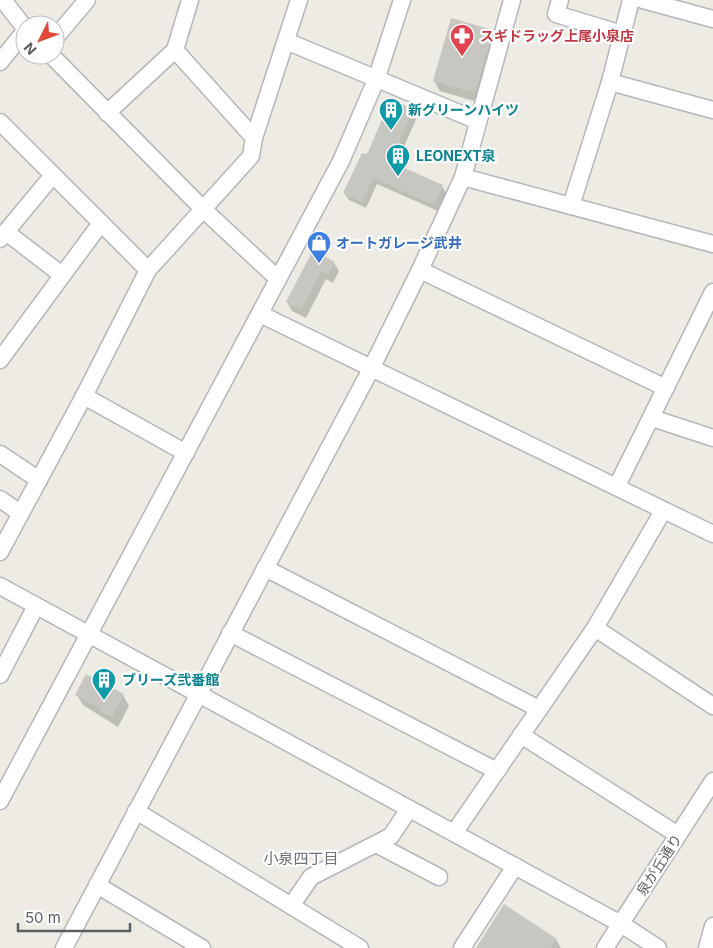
<svg xmlns="http://www.w3.org/2000/svg" width="713" height="948" viewBox="0 0 713 948" font-family="Inter,'Noto Sans JP',sans-serif">
<style>
.shadow{fill:#0003}
.building{fill:#c8c6c0}
.lines{fill:none;stroke-linecap:round;stroke-linejoin:round}
.minor-casing{stroke:#b4b6ba;stroke-width:19}
.minor{stroke:#fff;stroke-width:16}
.labels{text-anchor:middle;stroke-width:4.5;stroke-linejoin:round;paint-order:stroke}
.health-label{font-size:14px;font-weight:bold;fill:#be3a42;stroke:#fff;text-anchor:start}
.culture-label{font-size:14px;font-weight:bold;fill:#0d838f;stroke:#fff;text-anchor:start}
.shop-label{font-size:14px;font-weight:bold;fill:#366cbe;stroke:#fff;text-anchor:start}
.street-label{font-size:14px;fill:#5b5f63;stroke:#fff}
.neighbourhood-label{font-size:15px;fill:#6d7175;stroke:#fff}
</style>
<rect width="100%" height="100%" fill="#edebe3"/>
<g class="shadow">
<polygon points="493,31 499,42 481,103 440,91 434,81"/>
<polygon points="391,101 413,110 417,117 396,165 442,186 446,193 438,211 377,184 366,208 349,200 344,193 370,152 384,119 382,117"/>
<polygon points="313,252 334,263 339,271 333,283 326,279 306,318 292,311 287,302"/>
<polygon points="77,695 123,695 129,706 118,727 83,705"/>
<polygon points="556,940 561,948 477,948"/>
</g>
<g class="building">
<polygon points="451,18 493,30 475,93 433,81"/>
<polygon points="391,99 413,109 391,162 443,185 434,205 373,178 362,202 343,193 362,153 366,154 368,152 383,117 381,117"/>
<polygon points="313,250 335,262 328,275 321,271 301,310 286,302"/>
<polygon points="86,674 124,694 112,717 99,711 100,708 75,695"/>
<polygon points="504,904 557,939 551,948 476,948"/>
</g>
<g class="lines">
<defs>
<g id="minor">
<polyline points="3,0 25,28"/>
<polyline points="560,0 556,14 622,34"/>
<polyline points="643,0 713,19"/>
<polyline points="55,38 87,0"/>
<polyline points="286,41 478,121"/>
<polyline points="175,50 254,138"/>
<polyline points="51,55 203,209 278,279"/>
<polyline points="0,62 25,31"/>
<polyline points="610,82 713,110"/>
<polyline points="107,113 175,50 190,0"/>
<polyline points="0,122 148,270"/>
<polyline points="463,177 713,244"/>
<polyline points="571,206 610,82 631,0"/>
<polyline points="6,232 62,275"/>
<polyline points="0,239 53,175"/>
<polyline points="420,270 666,388"/>
<polyline points="260,314 713,534"/>
<polyline points="0,360 101,223"/>
<polyline points="84,396 186,453"/>
<polyline points="652,418 713,438"/>
<polyline points="0,454 39,480"/>
<polyline points="617,486 713,292"/>
<polyline points="0,499 20,513"/>
<polyline points="0,552 84,396 148,270 251,156 254,138 299,0"/>
<polyline points="265,568 539,709"/>
<polyline points="0,586 621,924 658,948"/>
<polyline points="595,628 713,706"/>
<polyline points="230,633 497,771"/>
<polyline points="0,675 36,606"/>
<polyline points="521,735 678,835"/>
<polyline points="0,801 341,161 376,80 402,0"/>
<polyline points="136,811 360,948"/>
<polyline points="454,833 595,628 663,511"/>
<polyline points="376,844 439,877"/>
<polyline points="97,885 202,948"/>
<polyline points="291,906 311,877 391,836 409,809"/>
<polyline points="64,948 371,369 420,270 463,177 512,0"/>
<polyline points="462,948 515,866"/>
<polyline points="605,948 713,781"/>
<polyline points="707,948 713,926"/>
</g>
</defs>
<use href="#minor" class="minor-casing"/>
<use href="#minor" class="minor"/>
</g>
<defs>
<symbol id="pharmacy-pin" viewBox="-11 -11 22 30"><path d="M0 17L-7.5 6A9.5 9.5 0 1 1 7.5 6Z" fill="#e0444e" stroke="#fff"/><path d="M-2-6h4v4h4v4h-4v4h-4v-4h-4v-4h4Z" fill="#fff"/></symbol>
<symbol id="building-pin" viewBox="-11 -11 22 30"><path d="M0 17L-7.5 6A9.5 9.5 0 1 1 7.5 6Z" fill="#0f9aa8" stroke="#fff"/><path d="M-4-6H4V6H1V3H-1V6H-4ZM-2.5-4.3h1.7v1.8h-1.7ZM.8-4.3h1.7v1.8H.8ZM-2.5-1h1.7V.8h-1.7ZM.8-1h1.7V.8H.8Z" fill="#fff"/></symbol>
<symbol id="shop-pin" viewBox="-11 -11 22 30"><path d="M0 17L-7.5 6A9.5 9.5 0 1 1 7.5 6Z" fill="#3f7fe0" stroke="#fff"/><path d="M-5-2.5h2.3a2.7 3.5 0 0 1 5.4 0H5L5.5 6h-11ZM-1.5-2.5h3a1.5 2.3 0 0 0-3 0Z" fill="#fff"/></symbol>
</defs>
<g fill-rule="evenodd">
<use href="#pharmacy-pin" x="448" y="22" width="28" height="38"/>
<use href="#building-pin" x="377" y="96" width="28" height="38"/>
<use href="#building-pin" x="384" y="142" width="28" height="38"/>
<use href="#shop-pin" x="305" y="229" width="28" height="38"/>
<use href="#building-pin" x="90" y="666" width="28" height="38"/>
</g>
<g class="labels">
<g class="health-label">
<text x="480" y="41">スギドラッグ上尾小泉店</text>
</g>
<g class="culture-label">
<text x="408" y="115">新グリーンハイツ</text>
<text x="416" y="161">LEONEXT泉</text>
<text x="122" y="685">ブリーズ弐番館</text>
</g>
<g class="shop-label">
<text x="336" y="248">オートガレージ武井</text>
</g>
<g class="street-label">
<text transform="translate(659 865) rotate(-57)" y="5">泉が丘通り</text>
</g>
<g class="neighbourhood-label">
<text x="301" y="864">小泉四丁目</text>
</g>
</g>
<g transform="translate(40 40) rotate(228)"><circle r="24" fill="#ffffff" stroke="#bdbfc1"/>
<path d="M0-4L9 19L0 12L-9 19Z" fill="#e04937"/>
<text y="-8" font-size="14" font-weight="bold" text-anchor="middle" fill="#5b5f63">N</text>
</g>
<path d="M18 923v8h112v-8" fill="none" stroke="#5b5f63" stroke-width="2.5"/>
<text x="25" y="923" font-size="15" fill="#5b5f63" stroke="#ffffff" stroke-width="4" paint-order="stroke">50 m</text>
</svg>
